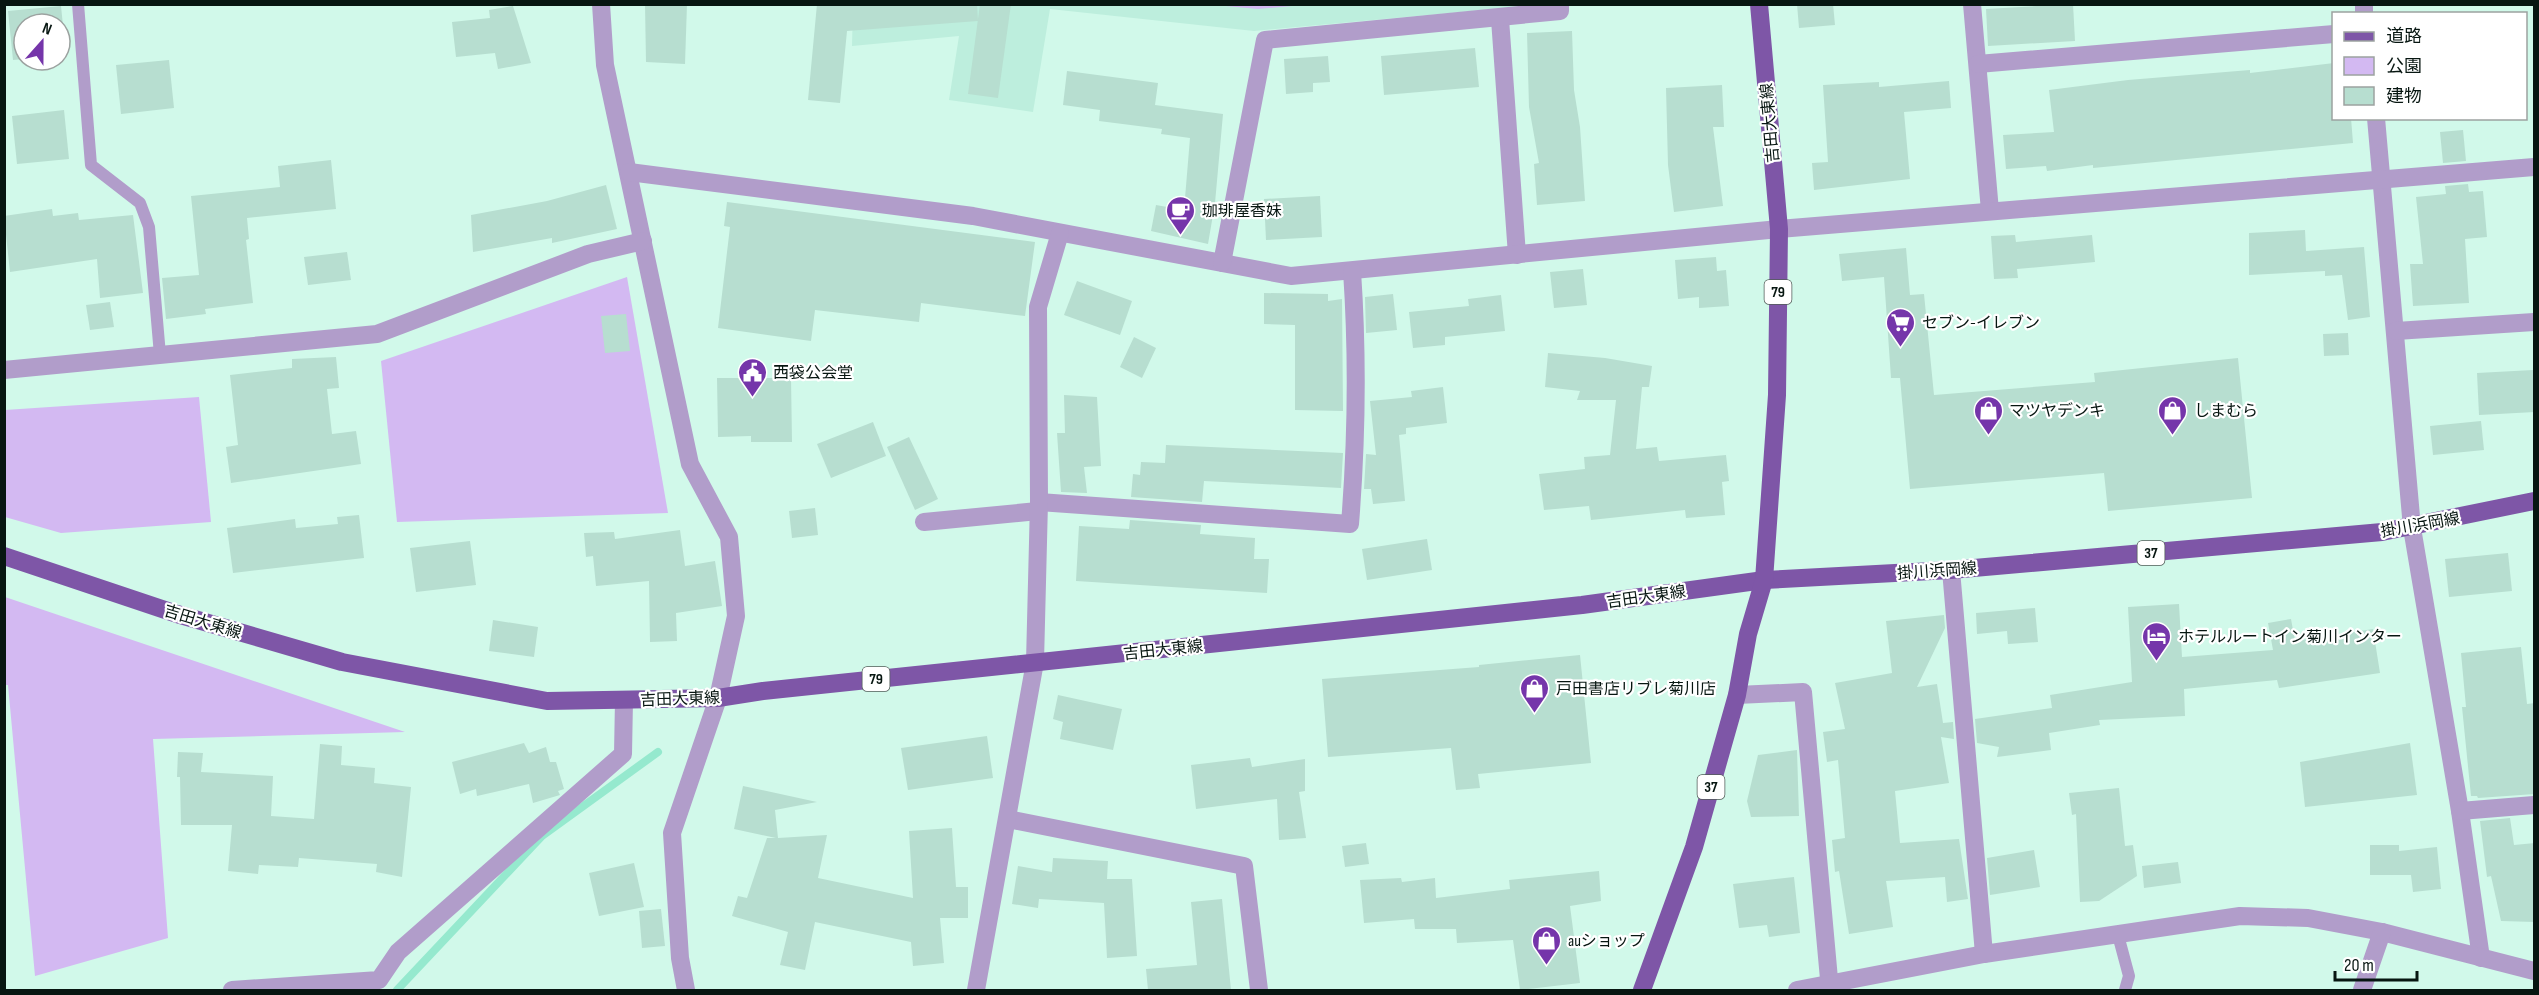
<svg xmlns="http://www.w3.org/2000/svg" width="2539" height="995" viewBox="0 0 2539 995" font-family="'Sofia Sans Condensed','Noto Sans JP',sans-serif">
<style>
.built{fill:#bdeedd}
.green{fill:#d3b9f2}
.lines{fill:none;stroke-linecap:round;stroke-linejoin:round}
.stream{stroke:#95e9ce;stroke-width:8}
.building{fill:#b7ded0}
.service{stroke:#b19dca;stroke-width:12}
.minor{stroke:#b19dca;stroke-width:18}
.primary{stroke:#7e56a7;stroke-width:18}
.labels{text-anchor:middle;stroke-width:4.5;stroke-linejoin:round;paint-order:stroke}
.shield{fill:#fff;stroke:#515c58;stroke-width:1.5}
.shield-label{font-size:15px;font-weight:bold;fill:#071611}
.street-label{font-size:16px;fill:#071611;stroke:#fff}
.poi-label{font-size:16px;fill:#071611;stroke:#fff;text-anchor:start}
</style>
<rect width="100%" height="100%" fill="#d1f9ea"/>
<polygon class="built" points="853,5 1537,5 1254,31 1050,9 1033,112 949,100 959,36 852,46"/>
<g class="green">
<polygon points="1215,5 1215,4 1303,5 1258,9"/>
<polygon points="627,277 668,513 397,522 381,361"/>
<polygon points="199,397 211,522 61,533 5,517 5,410"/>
<polygon points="4,597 5,597 405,732 153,739 168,938 35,976 8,685 5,685"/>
</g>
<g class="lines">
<polyline class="stream" points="397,990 542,836 658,752"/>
</g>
<g class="building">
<polygon points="645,4 687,4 685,64 646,62"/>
<polygon points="817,4 977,4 978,21 847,31 840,103 808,100"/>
<polygon points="980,4 1011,4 998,98 968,94"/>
<polygon points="1797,4 1833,4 1835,25 1799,28"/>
<polygon points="2073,4 2075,41 1988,46 1986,9"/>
<polygon points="61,6 66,55 60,55 60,24 24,24 24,59 13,60 8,11"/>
<polygon points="513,6 531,63 498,69 495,53 456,57 452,22 490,18 489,10"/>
<polygon points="1572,31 1574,90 1580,127 1585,201 1537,205 1534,164 1539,163 1529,107 1527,33"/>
<polygon points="1475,48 1479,87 1384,95 1381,56"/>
<polygon points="1328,56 1330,82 1313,83 1313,92 1286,94 1284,59"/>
<polygon points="169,60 174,108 121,114 116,65"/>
<polygon points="2334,63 2334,118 2351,118 2353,143 2093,168 2093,165 2047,171 2046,166 2006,169 2003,135 2054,132 2049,90 2128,80 2250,70 2250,73"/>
<polygon points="1067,71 1158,83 1155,105 1223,114 1215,203 1208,244 1151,231 1156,205 1184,210 1190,138 1161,134 1162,129 1099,121 1100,110 1063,105"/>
<polygon points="1949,81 1951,108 1904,112 1910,179 1814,190 1812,163 1828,162 1823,85 1879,82 1879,87"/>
<polygon points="1722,85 1724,127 1713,127 1723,206 1674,212 1668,165 1666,88"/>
<polygon points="64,110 69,159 17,164 12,116"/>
<polygon points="2463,130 2466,161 2443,163 2440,132"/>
<polygon points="331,160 336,209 247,218 249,239 246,240 253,303 205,309 206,314 166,319 162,278 199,275 191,196 280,187 278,166"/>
<polygon points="2468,184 2469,192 2483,191 2487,237 2465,239 2469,303 2413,306 2410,264 2423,264 2416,197 2446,194 2445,186"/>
<polygon points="606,185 617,229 552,243 552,238 473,252 471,215 547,201"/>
<polygon points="1320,196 1322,237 1266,240 1264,199"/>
<polygon points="727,202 1035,242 1025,316 921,303 919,322 815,310 811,341 718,328 730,227 724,226"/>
<polygon points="52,209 53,216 78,213 79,220 133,215 143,293 100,298 97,259 10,272 4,216"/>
<polygon points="2305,230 2306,251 2364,247 2370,317 2348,320 2342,275 2325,276 2325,271 2249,275 2249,233"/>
<polygon points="2015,235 2016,242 2092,235 2095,262 2017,269 2018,278 1994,279 1991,236"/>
<polygon points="1906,248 1910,295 1924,294 1934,395 2095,382 2094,373 2238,358 2252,498 2108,511 2104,473 1910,489 1900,378 1891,378 1884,277 1842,281 1839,254"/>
<polygon points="347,252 351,280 308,285 304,257"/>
<polygon points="1716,257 1717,271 1726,270 1729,306 1699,308 1699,297 1678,299 1675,260"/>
<polygon points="1583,269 1587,305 1554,308 1550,272"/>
<polygon points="1077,281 1132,301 1120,335 1064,315"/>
<polygon points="1264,293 1328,294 1328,301 1342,299 1343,411 1295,410 1295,325 1264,324"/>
<polygon points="1393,294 1397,330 1366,333 1365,297"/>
<polygon points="1501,295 1505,331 1445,337 1445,345 1413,348 1409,312 1469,306 1468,299"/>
<polygon points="110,302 114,327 90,330 86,305"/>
<polygon points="626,314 630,351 605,353 601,316"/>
<polygon points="2348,333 2349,355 2324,356 2323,334"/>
<polygon points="1134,337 1156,348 1142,378 1120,367"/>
<polygon points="1548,353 1605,358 1652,366 1649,387 1642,387 1636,449 1657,447 1659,461 1726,455 1729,481 1722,482 1725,515 1686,518 1685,510 1591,520 1589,506 1544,510 1539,474 1585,469 1584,457 1610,455 1616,400 1577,400 1580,391 1545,387"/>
<polygon points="336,357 339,388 327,389 332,434 356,431 361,464 231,483 226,447 238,445 230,375 292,368 292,359"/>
<polygon points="2533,370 2535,412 2479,415 2477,373"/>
<polygon points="717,378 791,378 792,442 751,442 751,436 718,437"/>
<polygon points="1443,387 1447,423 1406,428 1406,434 1399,435 1405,501 1373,504 1371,489 1364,489 1366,454 1376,455 1370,401 1412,397 1411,391"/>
<polygon points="1064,395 1097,397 1101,466 1084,467 1087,493 1061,492 1057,433 1065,433"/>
<polygon points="2481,421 2484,450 2433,455 2430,426"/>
<polygon points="873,422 886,456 831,478 817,444"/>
<polygon points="909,437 938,499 915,510 887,447"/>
<polygon points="1166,445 1343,453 1341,488 1204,481 1202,502 1131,497 1133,474 1140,475 1141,462 1165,463"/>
<polygon points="815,508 818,535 792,538 789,511"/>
<polygon points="359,515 364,558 233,573 227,528 295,519 296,528 338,524 337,517"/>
<polygon points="1130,520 1201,525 1200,534 1255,538 1254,559 1269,559 1267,593 1076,581 1079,526 1129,529"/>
<polygon points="680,530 685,566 715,561 722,606 676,613 677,641 650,642 649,581 596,586 593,556 586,557 584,533 614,532 615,539"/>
<polygon points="1427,539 1432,570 1367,580 1362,549"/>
<polygon points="470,541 476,585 416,592 410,548"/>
<polygon points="2508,553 2512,591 2449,597 2445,559"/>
<polygon points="2179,604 2182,657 2273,650 2268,623 2291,619 2295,641 2373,629 2380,673 2279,688 2277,680 2184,689 2185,716 2099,720 2100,725 2049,733 2051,750 1997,757 1999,747 1977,743 1975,719 2052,708 2050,695 2132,682 2128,607"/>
<polygon points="2035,608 2038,642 2008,644 2007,631 1977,634 1976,613"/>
<polygon points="1944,615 1945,628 1917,687 1937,684 1943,723 1953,722 1954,739 1941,737 1949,783 1895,791 1900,843 1959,839 1968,899 1947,902 1945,877 1886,881 1893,927 1849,934 1839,871 1835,872 1832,840 1845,838 1838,760 1827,762 1823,732 1845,729 1835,683 1892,673 1886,621"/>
<polygon points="493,620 538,627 534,657 489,651"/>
<polygon points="2521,647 2527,704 2535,703 2535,794 2478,798 2477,796 2471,796 2462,707 2466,707 2461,653"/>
<polygon points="1580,655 1591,763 1478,774 1480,788 1456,790 1451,748 1328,757 1322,679 1479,667 1479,665"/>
<polygon points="1058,695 1122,709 1113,750 1060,739 1063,722 1053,719"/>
<polygon points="987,736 993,778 908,790 901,748"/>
<polygon points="524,743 529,753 546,747 550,762 556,762 564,789 558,791 560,795 533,803 529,784 477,796 476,789 460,794 452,762"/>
<polygon points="2410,743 2417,795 2305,807 2300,762"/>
<polygon points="320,744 342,746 341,765 375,768 374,783 411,787 402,877 376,872 377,864 299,858 298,867 259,865 258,874 228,871 232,825 181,825 180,777 177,777 178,752 203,753 201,772 273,776 271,816 314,819"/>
<polygon points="1797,750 1799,816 1751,817 1747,801 1758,755"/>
<polygon points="1250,758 1252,767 1305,759 1305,791 1299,792 1306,838 1279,840 1277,799 1196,809 1191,765"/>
<polygon points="743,786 817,802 775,810 778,838 827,835 818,878 913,898 909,831 952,828 956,887 968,887 968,918 940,918 944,963 913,966 911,942 815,922 805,970 780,965 788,932 732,916 738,896 747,898 767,838 776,838 734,829"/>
<polygon points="2119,788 2125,846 2133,845 2137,876 2099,901 2080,902 2076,814 2072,815 2069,793"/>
<polygon points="2510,818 2514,845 2535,843 2535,922 2501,921 2491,876 2487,877 2480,821"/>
<polygon points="1366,843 1369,864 1345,867 1342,846"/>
<polygon points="2370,845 2399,845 2399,851 2437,847 2441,889 2413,892 2411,875 2370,875"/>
<polygon points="2034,850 2040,887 1990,895 1987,858"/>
<polygon points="1053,858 1108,861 1107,879 1132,879 1137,956 1107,958 1104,903 1039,899 1038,908 1012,904 1018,866 1052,872"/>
<polygon points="2178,862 2181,883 2144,888 2142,866"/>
<polygon points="634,863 644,907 599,916 589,873"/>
<polygon points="1599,871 1601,901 1570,906 1580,983 1520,990 1513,940 1457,943 1456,929 1415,929 1414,919 1364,923 1360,880 1401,878 1402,882 1435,878 1436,898 1510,889 1509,880"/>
<polygon points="1794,877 1800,933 1769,937 1767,925 1739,928 1733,884"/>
<polygon points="1222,899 1231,990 1148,990 1146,969 1197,965 1191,902"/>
<polygon points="661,909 665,946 642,948 639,911"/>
</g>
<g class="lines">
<g class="service">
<polyline points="78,4 91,165 140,203 149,227 160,355"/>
<polyline points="2118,935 2129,976 2125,990"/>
</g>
<g class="minor">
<polyline points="601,4 605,65 690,464 729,537 736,616 718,698 672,833 680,958 686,990"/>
<polyline points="1972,4 1990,211"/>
<polyline points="2364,4 2364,14"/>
<polyline points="1500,19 1517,255"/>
<polyline points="1978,64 2334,34"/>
<polyline points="2376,118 2412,528 2460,811 2481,958"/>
<polyline points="629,172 973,216 1291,276 1779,229 2534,167"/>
<polyline points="1222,263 1265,40 1560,11 1560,4"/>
<polyline points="2396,331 2534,322"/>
<polyline points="4,370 377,334 588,254 643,241"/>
<path d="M 1039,502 L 1350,524 C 1357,436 1358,359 1352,271"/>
<polyline points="924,522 1038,511"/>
<polyline points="1951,570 1984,954"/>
<polyline points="1737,695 1803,692 1830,990"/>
<polyline points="2460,811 2534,805"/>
<polyline points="1008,819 1244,866 1259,990"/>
<polyline points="232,990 379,980 398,952 623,754 624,700"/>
<polyline points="976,990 1035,662 1039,502 1038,307 1060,233"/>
<polyline points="1797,990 1984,954 2240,916 2308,918 2382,932 2534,971"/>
<polyline points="2362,990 2382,932"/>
</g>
<g class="primary">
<polyline points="4,556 177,614 342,662 547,701 718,698 763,691 1582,605 1764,580 1951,570 2382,532 2534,501"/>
<polyline points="1642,990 1694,847 1737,695 1748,634 1764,580 1777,395 1779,229 1759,4"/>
</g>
</g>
<defs>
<symbol id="cafe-pin" viewBox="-11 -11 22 30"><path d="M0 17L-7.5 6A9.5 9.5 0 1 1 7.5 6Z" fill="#7535aa" stroke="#fff"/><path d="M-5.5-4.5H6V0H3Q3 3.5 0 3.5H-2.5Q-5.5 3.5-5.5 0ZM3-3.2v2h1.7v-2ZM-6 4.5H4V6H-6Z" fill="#fff"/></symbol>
<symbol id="supermarket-pin" viewBox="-11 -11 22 30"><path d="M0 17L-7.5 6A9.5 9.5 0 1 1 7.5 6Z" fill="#7535aa" stroke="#fff"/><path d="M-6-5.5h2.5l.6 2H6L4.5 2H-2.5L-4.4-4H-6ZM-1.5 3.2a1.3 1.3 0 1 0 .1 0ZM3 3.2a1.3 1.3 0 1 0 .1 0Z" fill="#fff"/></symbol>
<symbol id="civic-pin" viewBox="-11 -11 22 30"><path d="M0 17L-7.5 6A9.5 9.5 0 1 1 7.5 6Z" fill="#7535aa" stroke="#fff"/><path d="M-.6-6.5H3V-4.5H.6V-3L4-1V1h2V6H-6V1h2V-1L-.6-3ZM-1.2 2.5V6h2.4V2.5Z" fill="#fff"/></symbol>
<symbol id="shop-pin" viewBox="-11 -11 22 30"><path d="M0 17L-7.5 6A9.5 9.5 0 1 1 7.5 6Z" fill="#7535aa" stroke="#fff"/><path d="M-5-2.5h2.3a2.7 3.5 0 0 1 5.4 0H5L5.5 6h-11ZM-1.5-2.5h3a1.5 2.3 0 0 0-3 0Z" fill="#fff"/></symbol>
<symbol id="hotel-pin" viewBox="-11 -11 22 30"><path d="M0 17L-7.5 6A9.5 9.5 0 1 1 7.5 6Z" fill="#7535aa" stroke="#fff"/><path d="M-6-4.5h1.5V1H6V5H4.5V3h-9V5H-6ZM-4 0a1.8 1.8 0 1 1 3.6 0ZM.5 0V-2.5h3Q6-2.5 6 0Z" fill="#fff"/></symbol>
</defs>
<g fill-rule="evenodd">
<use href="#cafe-pin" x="1164" y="194" width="33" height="45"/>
<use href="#supermarket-pin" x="1884" y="306" width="33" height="45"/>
<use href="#civic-pin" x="736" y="356" width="33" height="45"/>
<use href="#shop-pin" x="1972" y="394" width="33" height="45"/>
<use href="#shop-pin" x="2156" y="394" width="33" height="45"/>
<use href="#hotel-pin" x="2140" y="620" width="33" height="45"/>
<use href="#shop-pin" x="1518" y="672" width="33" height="45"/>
<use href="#shop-pin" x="1530" y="924" width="33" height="45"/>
</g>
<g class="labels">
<g class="shield">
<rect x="1764.5" y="280" width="27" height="24" rx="4.5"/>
<rect x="2137.5" y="541" width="27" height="24" rx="4.5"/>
<rect x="862.5" y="667" width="27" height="24" rx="4.5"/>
<rect x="1697.5" y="775" width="27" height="24" rx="4.5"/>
</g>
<g class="shield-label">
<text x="1778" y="297">79</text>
<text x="2151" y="558">37</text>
<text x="876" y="684">79</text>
<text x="1711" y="792">37</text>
</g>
<g class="street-label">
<text transform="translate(1769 123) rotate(-95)" y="6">吉田大東線</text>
<text transform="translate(2420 524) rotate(-10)" y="6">掛川浜岡線</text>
<text transform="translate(1937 570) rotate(-4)" y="6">掛川浜岡線</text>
<text transform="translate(1646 596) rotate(-8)" y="6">吉田大東線</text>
<text transform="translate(203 621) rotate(17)" y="6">吉田大東線</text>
<text transform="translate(1163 649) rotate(-6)" y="6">吉田大東線</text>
<text transform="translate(680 698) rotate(-2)" y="6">吉田大東線</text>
</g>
<g class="poi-label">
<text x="1202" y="216">珈琲屋香妹</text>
<text x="1922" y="328">セブン-イレブン</text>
<text x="773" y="378">西袋公会堂</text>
<text x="2009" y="416">マツヤデンキ</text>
<text x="2194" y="416">しまむら</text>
<text x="2178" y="642">ホテルルートイン菊川インター</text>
<text x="1556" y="694">戸田書店リブレ菊川店</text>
<text x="1568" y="946">auショップ</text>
</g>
</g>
<rect width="2539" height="995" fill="none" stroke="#071611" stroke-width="12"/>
<rect x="2332" y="12" width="195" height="108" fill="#ffffff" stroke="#9ca2a0" stroke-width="1.5"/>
<rect x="2344" y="32" width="30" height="9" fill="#7e56a7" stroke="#9ca2a0" stroke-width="1.5"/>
<text x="2386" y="42" font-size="18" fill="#071611">道路</text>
<rect x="2344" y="57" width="30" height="18" fill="#d3b9f2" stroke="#9ca2a0" stroke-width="1.5"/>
<text x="2386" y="72" font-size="18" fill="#071611">公園</text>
<rect x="2344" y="87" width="30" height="18" fill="#b7ded0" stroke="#9ca2a0" stroke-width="1.5"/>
<text x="2386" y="102" font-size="18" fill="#071611">建物</text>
<g transform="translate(42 42) rotate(21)"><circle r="28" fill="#ffffff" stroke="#9ca2a0" stroke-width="1.5"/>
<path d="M0-4.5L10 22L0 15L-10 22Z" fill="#7535aa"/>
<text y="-9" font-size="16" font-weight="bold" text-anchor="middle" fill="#071611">N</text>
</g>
<path d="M2335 971v9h82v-9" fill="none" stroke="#071611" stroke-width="3"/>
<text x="2344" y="971" font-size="18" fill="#071611" stroke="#ffffff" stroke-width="4.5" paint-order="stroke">20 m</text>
</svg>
